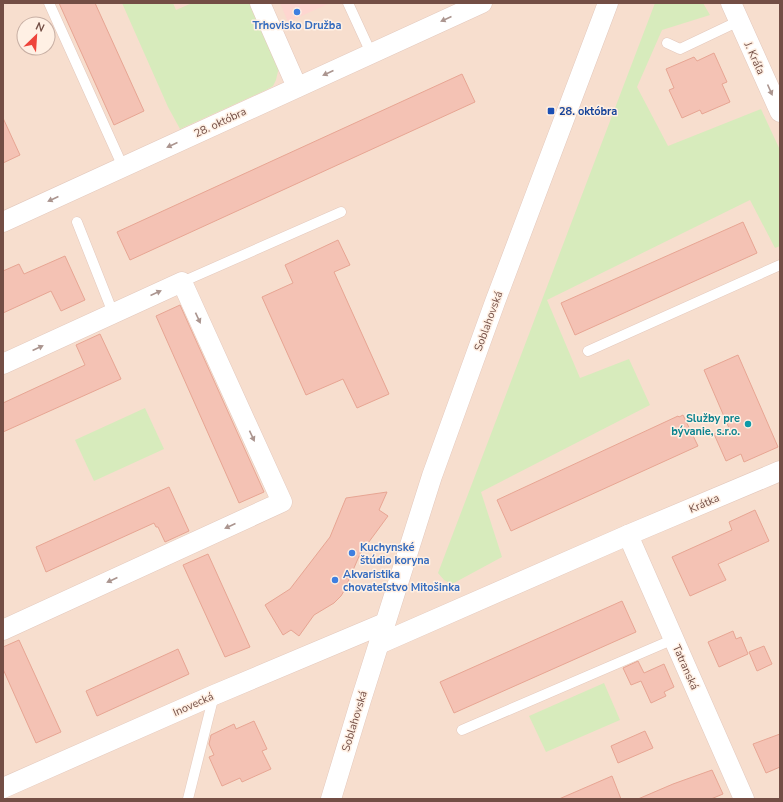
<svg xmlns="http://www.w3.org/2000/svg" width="783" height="802" viewBox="0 0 783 802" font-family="'Nunito Sans',sans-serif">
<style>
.residential{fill:#f7dece;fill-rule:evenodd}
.commercial{fill:#fed6d0}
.green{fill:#d7ebbc}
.building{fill:#f4c2b4;stroke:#e7a593}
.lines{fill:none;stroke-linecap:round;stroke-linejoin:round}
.service-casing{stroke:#e3c8bc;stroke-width:11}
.minor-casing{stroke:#e3c8bc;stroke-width:21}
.service{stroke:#fff;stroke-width:10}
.minor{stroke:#fff;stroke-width:20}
.oneway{fill:#ab958f}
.shop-dot{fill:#3f7fe0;stroke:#fff0e4;stroke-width:1.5}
.transit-dot{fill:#1a4fb4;stroke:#fff0e4;stroke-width:1.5}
.culture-dot{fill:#0f9aa8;stroke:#fff0e4;stroke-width:1.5}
.labels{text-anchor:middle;stroke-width:3;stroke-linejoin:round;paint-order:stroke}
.shop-label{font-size:11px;font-weight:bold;fill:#366cbe;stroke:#fff0e4;text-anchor:start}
.street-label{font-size:11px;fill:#734e45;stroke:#fff0e4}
.transit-label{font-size:11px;font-weight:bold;fill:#164399;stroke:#fff0e4;text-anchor:start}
.culture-label{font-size:11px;font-weight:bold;fill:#0d838f;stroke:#fff0e4;text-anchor:end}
</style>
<rect width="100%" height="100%" fill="#fdebdd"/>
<path class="residential" d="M 3,3 L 780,3 L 780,799 L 3,799 ZM 24,24 L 48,24 L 48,48 L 24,48 Z"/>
<polygon class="commercial" points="280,3 330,3 288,22"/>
<g class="green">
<polygon points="122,3 173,3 176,10 192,3 251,3 279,67 276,80 273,86 266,90 180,129 168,107"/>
<polygon points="655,3 703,3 710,15 662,30 637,87 668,146 761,109 780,150 780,246 775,248 750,200 547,300 580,378 629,359 650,405 481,492 502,557 452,584 444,580 438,573"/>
<polygon points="145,408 164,449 94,481 75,440"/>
<polygon points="604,683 620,720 546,752 529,716"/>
</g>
<g class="building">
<polygon points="59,3 95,3 144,111 114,125"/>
<polygon points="714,53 727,82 722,84 730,102 702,114 700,110 682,118 669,90 674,88 666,69 694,57 697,61"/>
<polygon points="462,74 475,102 130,260 117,232"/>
<polygon points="3,118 20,155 3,163"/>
<polygon points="743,222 757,253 575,335 561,303"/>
<polygon points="338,240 350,265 334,272 389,394 357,408 343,379 306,395 262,297 293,283 285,265"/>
<polygon points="65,256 85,300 61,311 51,291 3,313 3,271 19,264 24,274"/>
<polygon points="180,305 264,492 239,503 156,316"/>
<polygon points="100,334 121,379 3,432 3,403 85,365 76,345"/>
<polygon points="738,355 778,447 744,462 741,454 726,461 714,434 729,428 704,370"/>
<polygon points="683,415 698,446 511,531 497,500 678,416 679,417"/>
<polygon points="169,487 189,531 165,542 158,527 156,527 154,523 46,572 36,547"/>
<polygon points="387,492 379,510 388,516 360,554 344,591 341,596 334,603 314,615 299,636 291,630 283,635 265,605 290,589 330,537 346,498"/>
<polygon points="755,510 769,541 718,564 726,580 690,596 672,557 732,530 729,522"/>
<polygon points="208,554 250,647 225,657 183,565"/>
<polygon points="622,601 636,632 454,713 440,682"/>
<polygon points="733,631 736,639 741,637 748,654 719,667 708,642"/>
<polygon points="19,640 61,732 36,743 3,669 3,647"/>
<polygon points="764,646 772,664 757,671 749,652"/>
<polygon points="178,649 189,674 97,716 86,691"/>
<polygon points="638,661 644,673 664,664 674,687 664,692 666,696 651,703 641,681 631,685 623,668"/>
<polygon points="254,721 267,749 262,751 271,769 242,782 240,778 222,786 209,757 214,755 209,744 211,735 234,724 236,729"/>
<polygon points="645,731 653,748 618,763 611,746"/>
<polygon points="780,734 780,767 766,773 753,744"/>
<polygon points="712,770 723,794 711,799 638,799 673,784"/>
<polygon points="612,776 621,799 559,799"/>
</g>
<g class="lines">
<defs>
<g id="service">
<polyline points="49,3 123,167"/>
<polyline points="348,3 371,53"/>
<polyline points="667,43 680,49 739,21"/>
<polyline points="77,222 113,313"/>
<polyline points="182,282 341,212"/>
<polyline points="588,351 780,265"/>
<polyline points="462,730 674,639"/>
<polyline points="188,799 214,695"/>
</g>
<g id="minor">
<polyline points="260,3 297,87"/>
<polyline points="731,3 780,112"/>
<polyline points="3,222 482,3"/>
<polyline points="3,364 182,282 282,502 3,630"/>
<polyline points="628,535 744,799"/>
<polyline points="379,644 628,535 780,471"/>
<polyline points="3,788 214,695 385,623"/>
<polyline points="331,799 361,700 432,476 495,302 608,3"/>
</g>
</defs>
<use href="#service" class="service-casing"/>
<use href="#minor" class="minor-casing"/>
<use href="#service" class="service"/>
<use href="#minor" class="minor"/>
</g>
<defs><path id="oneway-solid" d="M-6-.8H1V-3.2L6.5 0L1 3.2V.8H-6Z"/></defs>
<g class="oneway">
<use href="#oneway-solid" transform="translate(446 19) rotate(156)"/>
<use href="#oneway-solid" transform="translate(328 73) rotate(156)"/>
<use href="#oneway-solid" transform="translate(770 90) rotate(66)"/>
<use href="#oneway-solid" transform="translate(172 145) rotate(156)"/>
<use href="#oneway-solid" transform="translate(53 199) rotate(155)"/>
<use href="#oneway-solid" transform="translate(156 293) rotate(-24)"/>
<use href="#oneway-solid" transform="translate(198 318) rotate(65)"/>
<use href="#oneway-solid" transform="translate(38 348) rotate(-25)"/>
<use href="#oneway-solid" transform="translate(252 436) rotate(65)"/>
<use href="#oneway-solid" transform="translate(230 526) rotate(156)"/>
<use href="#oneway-solid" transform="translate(112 580) rotate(155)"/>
</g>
<g class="shop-dot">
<circle cx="297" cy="12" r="4"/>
<circle cx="352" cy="553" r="4"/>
<circle cx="335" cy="580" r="4"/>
</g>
<rect class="transit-dot" x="547" y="107" width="8" height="8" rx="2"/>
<circle class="culture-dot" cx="748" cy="424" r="4"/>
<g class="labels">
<g class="shop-label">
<text x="297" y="29" text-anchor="middle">Trhovisko Družba</text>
<text x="360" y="551">Kuchynské<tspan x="360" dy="13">štúdio koryna</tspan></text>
<text x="343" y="578">Akvaristika<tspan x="343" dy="13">chovateľstvo Mitošinka</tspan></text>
</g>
<g class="street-label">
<text transform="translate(755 58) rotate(66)" y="4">J. Kráľa</text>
<text transform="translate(220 122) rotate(-25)" y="4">28. októbra</text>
<text transform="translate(488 321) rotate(-70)" y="4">Soblahovská</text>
<text transform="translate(704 503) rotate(-23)" y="4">Krátka</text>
<text transform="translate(686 667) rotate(66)" y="4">Tatranská</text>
<text transform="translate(193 704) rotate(-24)" y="4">Inovecká</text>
<text transform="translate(354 721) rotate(-73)" y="4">Soblahovská</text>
</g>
<g class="transit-label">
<text x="559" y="115">28. októbra</text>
</g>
<g class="culture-label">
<text x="740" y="422">Služby pre<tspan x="740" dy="13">bývanie, s.r.o.</tspan></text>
</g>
</g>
<rect width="783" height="802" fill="none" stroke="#734e45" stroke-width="8"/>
<g transform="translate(36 36) rotate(25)"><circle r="19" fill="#fff0e4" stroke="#c7afa4"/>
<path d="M0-3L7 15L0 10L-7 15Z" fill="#ee443b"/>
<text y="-6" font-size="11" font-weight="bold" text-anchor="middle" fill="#734e45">N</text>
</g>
</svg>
